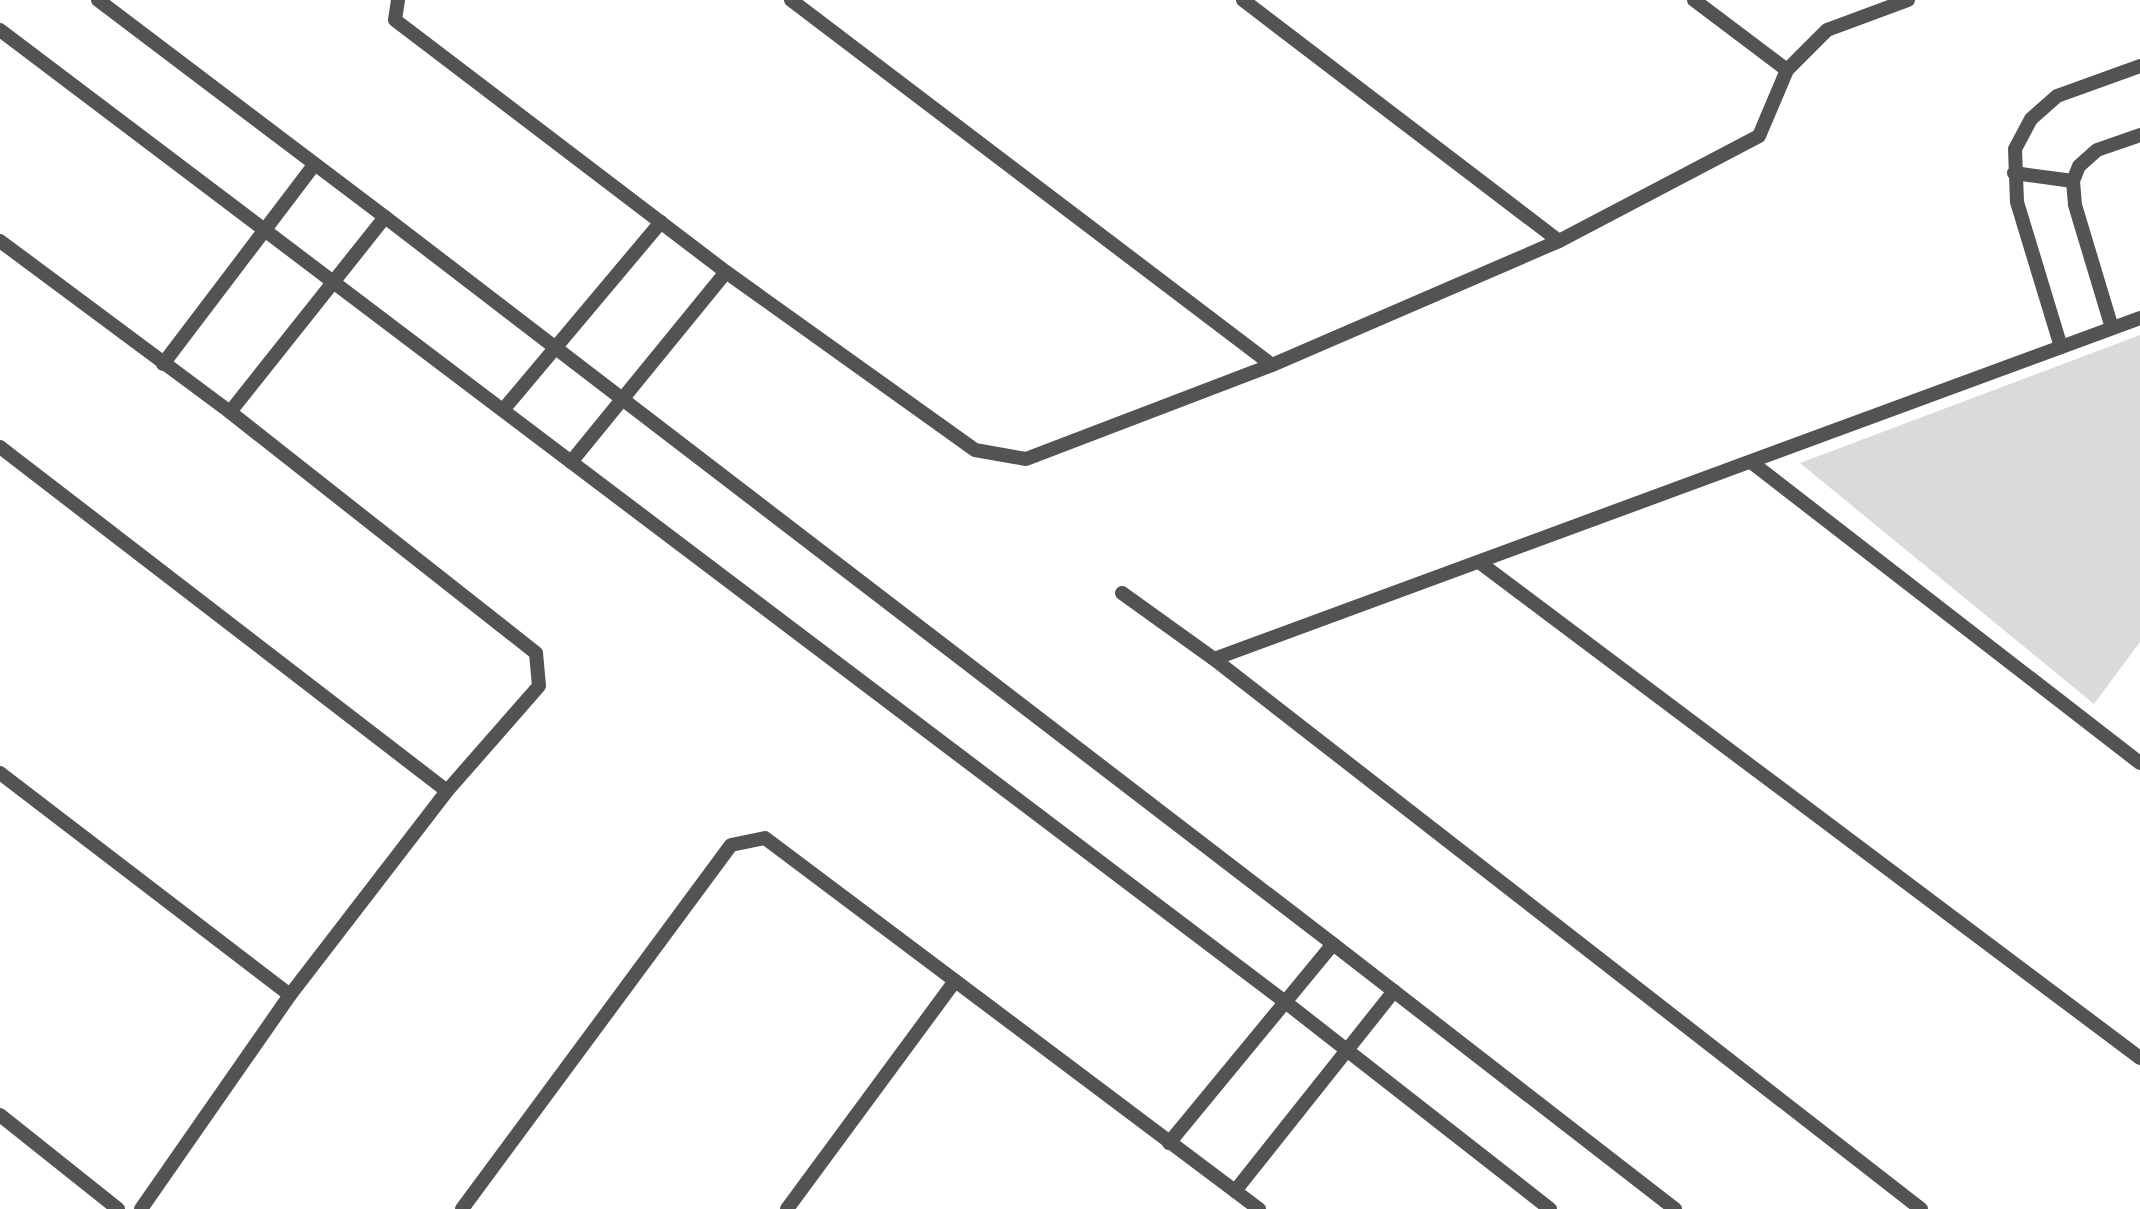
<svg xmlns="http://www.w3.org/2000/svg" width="2140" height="1209" viewBox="0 0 2140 1209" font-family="'Noto Sans',sans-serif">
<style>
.green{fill:#dadada}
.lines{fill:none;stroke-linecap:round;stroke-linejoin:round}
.minor{stroke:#535353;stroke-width:14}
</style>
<rect width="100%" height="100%" fill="#fff"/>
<polygon class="green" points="2140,335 2140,642 2094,704 1800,463"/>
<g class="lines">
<g class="minor">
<polyline points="98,0 385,217 1333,944 1675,1209"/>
<polyline points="398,0 395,20 726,272 975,450 1026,459 1272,365 1559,241 1759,136 1787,70 1827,30 1908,0"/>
<polyline points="791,0 1272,365"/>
<polyline points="1243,0 1559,241"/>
<polyline points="1694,0 1787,70"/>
<polyline points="0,30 1284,1001 1550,1209"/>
<polyline points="2014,173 2073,181"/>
<polyline points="0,241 230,412 536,653 539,686 447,791 290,995 0,773"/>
<polyline points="2112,328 2075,205 2073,181 2079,166 2097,150 2140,135"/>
<polyline points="2061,347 2017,202 2015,149 2031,119 2057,96 2140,66"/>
<polyline points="163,364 314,165"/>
<polyline points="503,410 661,222"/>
<polyline points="230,412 385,217"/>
<polyline points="0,447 447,791"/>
<polyline points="571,462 726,272"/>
<polyline points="1751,462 2140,763"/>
<polyline points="1479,562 2140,1058"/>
<polyline points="1122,593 1214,659 1921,1209"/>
<polyline points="1214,659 2140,318"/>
<polyline points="0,1115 118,1209"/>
<polyline points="1169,1143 1333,944"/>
<polyline points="1235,1191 1394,991"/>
<polyline points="141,1209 290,995"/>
<polyline points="462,1209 731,845 765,838 1259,1209"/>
<polyline points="787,1209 955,981"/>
</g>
</g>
</svg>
